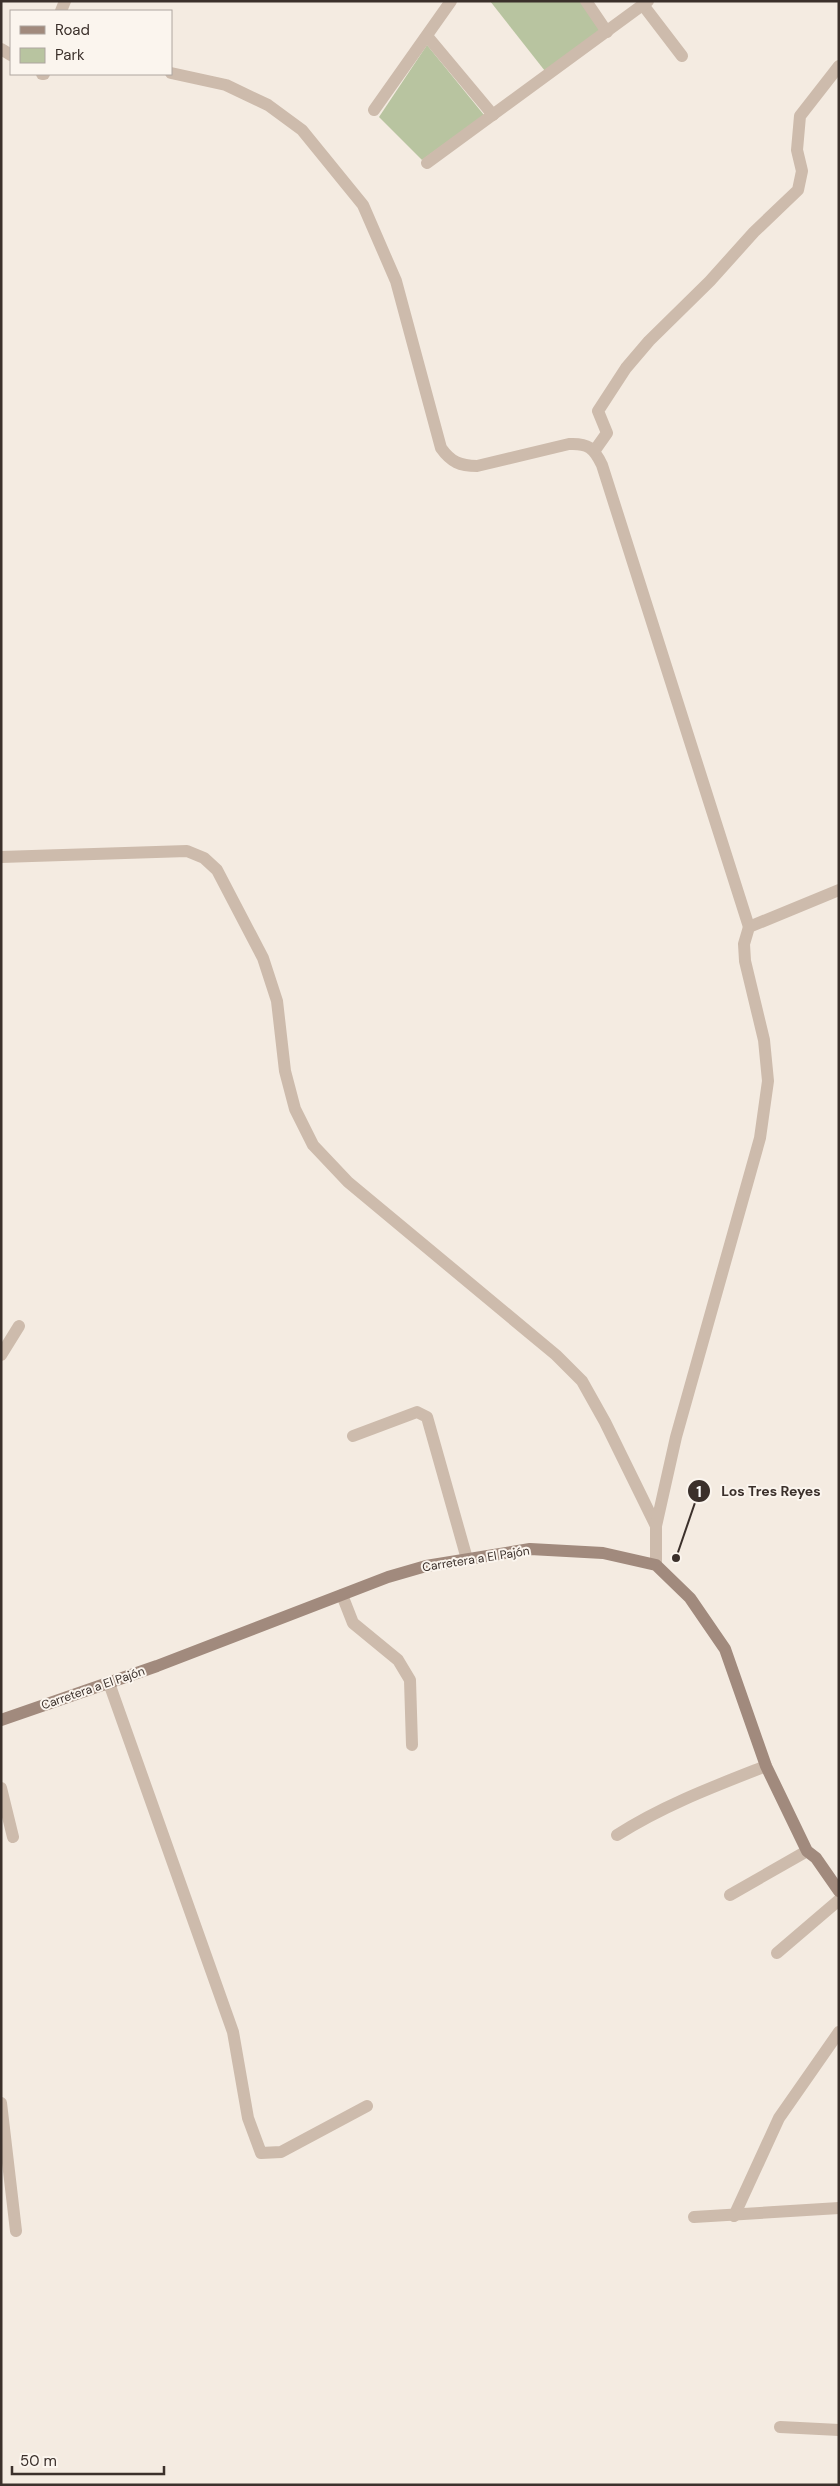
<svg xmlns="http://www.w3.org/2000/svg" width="840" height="2486" viewBox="0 0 840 2486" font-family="'DM Sans',sans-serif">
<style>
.green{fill:#b8c4a0}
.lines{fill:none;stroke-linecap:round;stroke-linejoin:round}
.lane{stroke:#cdbbac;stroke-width:12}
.street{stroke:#cdbbac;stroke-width:12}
.secondary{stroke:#a18a7d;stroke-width:12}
.labels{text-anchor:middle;stroke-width:4;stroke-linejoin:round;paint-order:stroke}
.street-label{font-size:12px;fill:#3b302b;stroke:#fbf5ee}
.leader{fill:none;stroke:#3b302b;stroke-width:2}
.callout-dot{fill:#3b302b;stroke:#fbf5ee;stroke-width:2}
.mark-label{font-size:15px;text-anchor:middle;font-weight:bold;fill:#fff}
.callout-label{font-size:14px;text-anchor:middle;font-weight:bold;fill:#3b302b;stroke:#fbf5ee;stroke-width:4;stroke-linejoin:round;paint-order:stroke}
</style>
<rect width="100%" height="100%" fill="#f4ebe1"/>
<g class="green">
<polygon points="490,1 580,1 600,31 545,71"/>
<polygon points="427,45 484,115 422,160 379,117"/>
</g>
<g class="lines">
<g class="lane">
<polyline points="342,1595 353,1623 398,1660 410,1680 412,1745"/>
<polyline points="1,1788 13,1837"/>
</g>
<g class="street">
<polyline points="586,1 607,32"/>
<polyline points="643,5 682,56"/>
<polyline points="61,11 65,1"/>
<polyline points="427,36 493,115"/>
<polyline points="1,49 11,55"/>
<path d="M 171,73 L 226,85 L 268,105 L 302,130 L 363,205 L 396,281 L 441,448 C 451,462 460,466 477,466 L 569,444 C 588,443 594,448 602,465 L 749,927"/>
<polyline points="42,74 44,74"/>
<polyline points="374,110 451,1"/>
<polyline points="427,163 648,1"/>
<polyline points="595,450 607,433 598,411 626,368 649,341 710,281 754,232 798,190 802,171 797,150 800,116 839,66"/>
<polyline points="1,857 187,851 204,858 217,870 263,958 277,1001 285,1071 295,1109 313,1145 348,1182 556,1355 582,1381 605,1422 656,1526"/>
<polyline points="1,1355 19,1326"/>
<polyline points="353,1436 417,1412 427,1417 467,1559"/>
<polyline points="656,1565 656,1526 676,1437 760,1138 768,1081 764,1040 745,961 744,944 749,927 839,890"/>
<polyline points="109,1683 233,2032 248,2118 261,2153 281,2152 367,2106"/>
<path d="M 617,1835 C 664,1805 715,1786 766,1766"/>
<polyline points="730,1895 807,1851"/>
<polyline points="777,1953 839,1900"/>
<polyline points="1,2103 16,2231"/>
<polyline points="734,2216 779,2118 839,2032"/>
<polyline points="694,2217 839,2208"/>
<polyline points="780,2427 839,2430"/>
</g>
<polyline class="secondary" points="1,1720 157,1666 388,1577 426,1566 530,1549 603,1553 656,1565 690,1598 725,1649 766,1766 807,1851 816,1858 839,1891"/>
</g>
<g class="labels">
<g class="street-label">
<text transform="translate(476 1559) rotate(-9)" y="4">Carretera a El Pajón</text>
<text transform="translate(93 1688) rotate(-19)" y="4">Carretera a El Pajón</text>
</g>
</g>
<path class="leader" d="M676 1558L699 1491"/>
<g class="callout-dot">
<circle cx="676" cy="1558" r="5"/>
<circle cx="699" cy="1491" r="12"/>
</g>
<g class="mark-label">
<text x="699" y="1497">1</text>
</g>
<g class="callout-label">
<text x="771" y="1496">Los Tres Reyes</text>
</g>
<rect width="840" height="2486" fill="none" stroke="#3b302b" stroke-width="5"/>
<rect x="10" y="10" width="162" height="65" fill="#fbf5ee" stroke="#aea6a0"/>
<rect x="20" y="26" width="25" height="8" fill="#a18a7d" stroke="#aea6a0"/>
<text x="55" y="35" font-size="15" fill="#3b302b">Road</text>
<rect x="20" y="48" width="25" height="15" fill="#b8c4a0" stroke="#aea6a0"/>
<text x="55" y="60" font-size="15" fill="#3b302b">Park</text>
<path d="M12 2466v8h152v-8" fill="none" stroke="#3b302b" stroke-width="2.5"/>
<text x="20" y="2466" font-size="15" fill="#3b302b" stroke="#fbf5ee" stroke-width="4" paint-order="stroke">50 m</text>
</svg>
